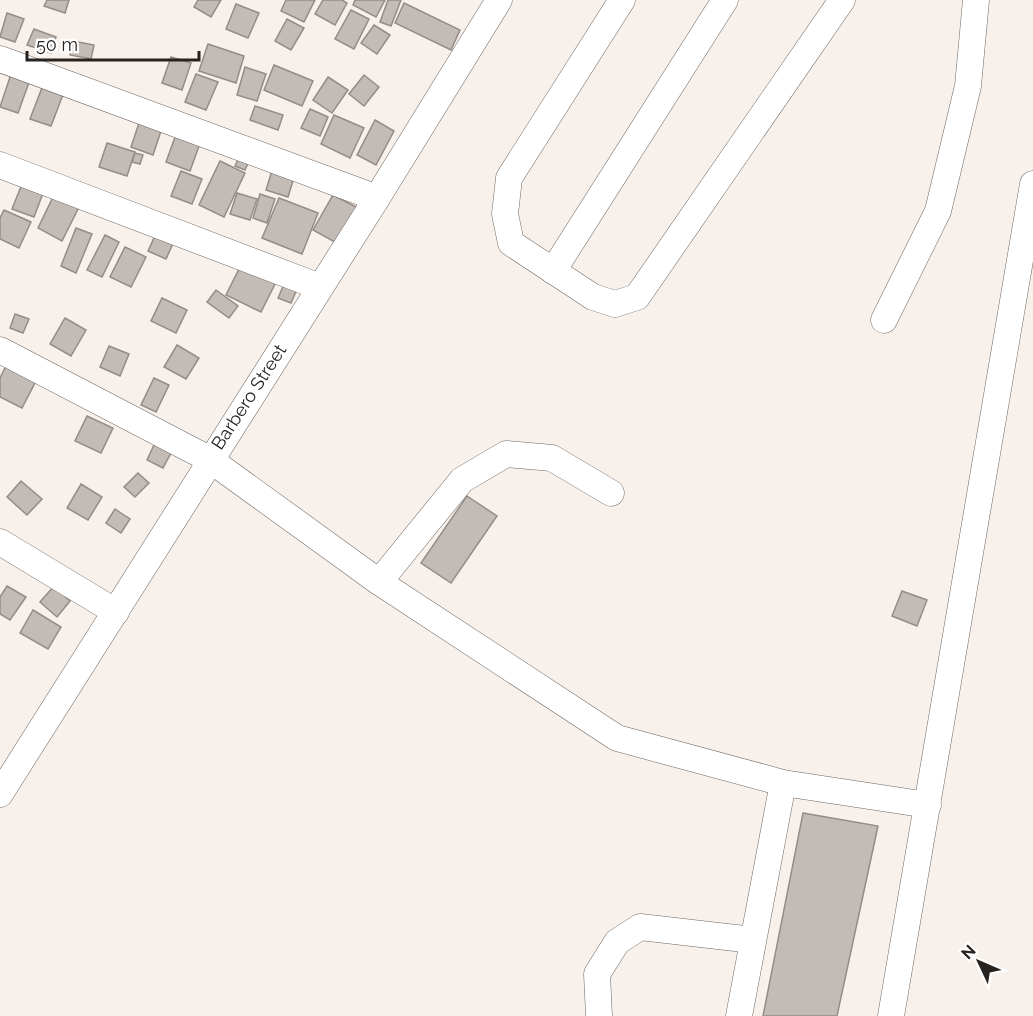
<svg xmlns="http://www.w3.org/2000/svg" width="1033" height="1016" viewBox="0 0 1033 1016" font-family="Raleway,sans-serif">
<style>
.building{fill:#c3bbb6;stroke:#948c87;stroke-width:1.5}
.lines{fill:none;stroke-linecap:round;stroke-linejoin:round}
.minor-casing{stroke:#6e6762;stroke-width:27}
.minor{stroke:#fff;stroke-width:26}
.labels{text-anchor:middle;stroke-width:4.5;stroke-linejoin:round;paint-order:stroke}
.street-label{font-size:18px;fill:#252220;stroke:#fff}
</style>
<rect width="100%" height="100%" fill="#f8f0ea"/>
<g class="building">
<polygon points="47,0 69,0 65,13 44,6"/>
<polygon points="198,0 221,0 211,17 194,7"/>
<polygon points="286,0 315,0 304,22 281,11"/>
<polygon points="323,0 342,0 347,3 335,25 315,14"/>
<polygon points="355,0 385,0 376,17 353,5"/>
<polygon points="388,0 401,0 391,26 380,22"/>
<polygon points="404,3 460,30 451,50 395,23"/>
<polygon points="236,4 259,13 248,38 226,29"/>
<polygon points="351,10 369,19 354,49 335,39"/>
<polygon points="7,13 24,19 15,42 0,37"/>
<polygon points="287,19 304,28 291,50 275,41"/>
<polygon points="374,25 390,35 377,54 361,43"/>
<polygon points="34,29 56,37 51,53 27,45"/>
<polygon points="73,41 94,45 91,59 70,55"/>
<polygon points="208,44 244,56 236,83 199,71"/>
<polygon points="171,57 191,63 182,90 162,83"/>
<polygon points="274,65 313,81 302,106 264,90"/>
<polygon points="245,67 266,74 257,101 237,95"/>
<polygon points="12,71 31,77 18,113 0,107"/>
<polygon points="196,74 218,82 206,110 185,102"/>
<polygon points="364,75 379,87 364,106 349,94"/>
<polygon points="328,77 348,90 332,113 313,100"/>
<polygon points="43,85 64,92 51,126 30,119"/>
<polygon points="255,106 283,115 278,130 250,120"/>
<polygon points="310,109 328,117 320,136 301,128"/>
<polygon points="334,115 364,128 350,158 321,144"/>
<polygon points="140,120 162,128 153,155 131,147"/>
<polygon points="375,120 394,131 376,165 357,155"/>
<polygon points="178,129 202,138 190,171 166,162"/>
<polygon points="107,143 135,152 127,176 99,167"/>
<polygon points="242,150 252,154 245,170 235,166"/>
<polygon points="135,153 143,155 140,164 132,162"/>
<polygon points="220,161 245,173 224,217 199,205"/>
<polygon points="274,164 296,171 288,197 266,190"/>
<polygon points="181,171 202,179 192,204 171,196"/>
<polygon points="24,179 45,188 34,217 12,209"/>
<polygon points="237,193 257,199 250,220 230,214"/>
<polygon points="260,194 275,199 267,223 253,218"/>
<polygon points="54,195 79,207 62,241 38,228"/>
<polygon points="333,195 362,210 342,246 313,230"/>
<polygon points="279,198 318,213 302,254 262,238"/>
<polygon points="4,210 31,222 19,248 0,239 0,218"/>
<polygon points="76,228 92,234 76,273 61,266"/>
<polygon points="158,229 176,237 166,259 148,251"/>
<polygon points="105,235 119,242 102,277 87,270"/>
<polygon points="125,247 146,257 131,287 110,277"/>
<polygon points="243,261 278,278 261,312 226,295"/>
<polygon points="285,282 298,287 291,303 278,298"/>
<polygon points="216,290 238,306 229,318 207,302"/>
<polygon points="162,298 187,310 176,333 151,321"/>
<polygon points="15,314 29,319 23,333 10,328"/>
<polygon points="65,318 86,330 71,356 50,344"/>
<polygon points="177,345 199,358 186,379 164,367"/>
<polygon points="109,346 129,354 120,376 100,367"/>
<polygon points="6,366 36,381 22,408 0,397 0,378"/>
<polygon points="154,378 169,385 156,412 141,405"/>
<polygon points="87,416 113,428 101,453 75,441"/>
<polygon points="155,443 172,451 163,468 147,460"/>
<polygon points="138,473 149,483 135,497 124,487"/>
<polygon points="21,481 42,499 27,515 7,497"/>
<polygon points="81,484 102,497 88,520 67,508"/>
<polygon points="467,496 497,516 451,583 421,563"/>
<polygon points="115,509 130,519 121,533 106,523"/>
<polygon points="7,586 26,597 10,620 0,614 0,597"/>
<polygon points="54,586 70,601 57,617 40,602"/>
<polygon points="902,591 927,600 917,626 892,616"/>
<polygon points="33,610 61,627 48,649 20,633"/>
<polygon points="803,813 878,826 837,1016 763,1016"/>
</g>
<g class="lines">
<defs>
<g id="minor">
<polyline points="622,0 509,178 505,214 511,243 593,297 615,304 637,297 842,0"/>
<polyline points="0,59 377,198"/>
<polyline points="0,165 320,287"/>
<polyline points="553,271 725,0"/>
<polyline points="884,320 938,211 968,86 976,0"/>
<polyline points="0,350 209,459 379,582 617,738 783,783 928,805"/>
<polyline points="0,542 116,612"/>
<polyline points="379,582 462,480 506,454 552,458 611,493"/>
<polyline points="0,794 377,198 499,0"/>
<polyline points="599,1016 597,974 617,942 640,927 753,940"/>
<polyline points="739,1016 783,783"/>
<polyline points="891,1016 1033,184"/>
</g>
</defs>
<use href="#minor" class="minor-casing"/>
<use href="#minor" class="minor"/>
</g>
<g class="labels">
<g class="street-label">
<text transform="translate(249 397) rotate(-57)" y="6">Barbero Street</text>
</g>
</g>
<g transform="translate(979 962) rotate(314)" stroke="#ffffff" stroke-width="4.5" paint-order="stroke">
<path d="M0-4.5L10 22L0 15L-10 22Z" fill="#252220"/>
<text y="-9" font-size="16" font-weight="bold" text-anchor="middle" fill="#252220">N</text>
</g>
<path d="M27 51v9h172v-9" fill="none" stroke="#252220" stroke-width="3"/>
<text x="36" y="51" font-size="18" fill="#252220" stroke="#ffffff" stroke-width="4.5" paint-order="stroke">50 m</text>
</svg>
